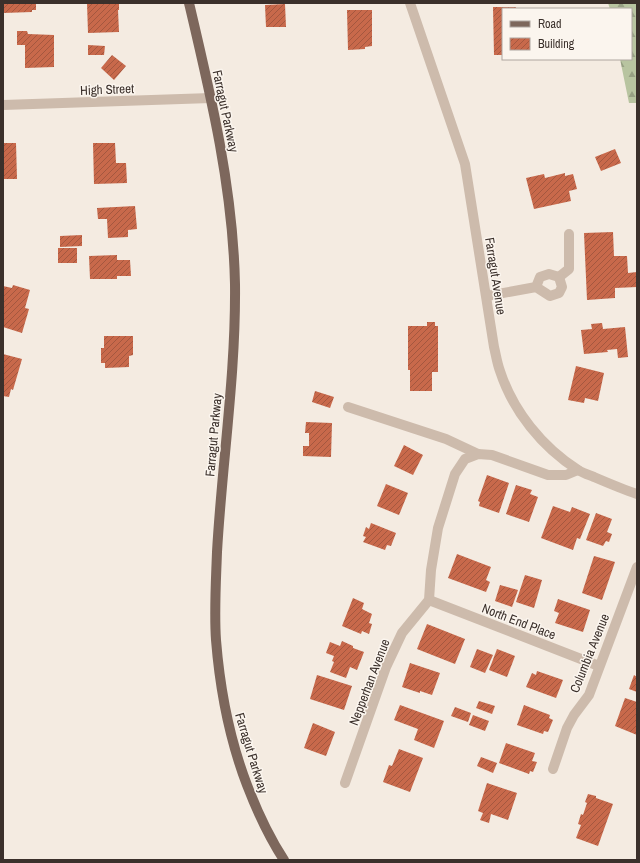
<svg xmlns="http://www.w3.org/2000/svg" width="640" height="863" viewBox="0 0 640 863" font-family="'Archivo Narrow',sans-serif">
<style>
.forest{fill:url(#forest-firs)}
.building{fill:url(#building-hatch)}
.lines{fill:none;stroke-linecap:round;stroke-linejoin:round}
.minor{stroke:#cdbbac;stroke-width:10}
.major{stroke:#7d675c;stroke-width:10}
.labels{text-anchor:middle;stroke-width:3;stroke-linejoin:round;paint-order:stroke}
.street-label{font-size:13px;fill:#3b302b;stroke:#fbf5ee}
</style>
<defs>
<pattern id="forest-firs" width="22" height="20" patternUnits="userSpaceOnUse"><rect width="22" height="20" fill="#b8c4a0"/><path d="M5 1l3.5 6h-7zM16 11l3.5 6h-7z" fill="#97a083"/></pattern>
<pattern id="building-hatch" width="6" height="6" patternUnits="userSpaceOnUse"><rect width="6" height="6" fill="#c8694b"/><path d="M-1 1l2-2M0 6l6-6M5 7l2-2" fill="none" stroke="#a4573f"/></pattern>
</defs>
<rect width="100%" height="100%" fill="#f4ebe1"/>
<polygon class="forest" points="608,3 637,3 637,103 629,103 620,59 631,59 631,9 610,9"/>
<g class="building">
<polygon points="3,3 36,3 36,10 32,10 32,12 3,13"/>
<polygon points="87,3 119,3 119,10 118,10 119,32 88,33"/>
<polygon points="285,4 286,27 266,27 265,5"/>
<polygon points="493,7 516,7 516,9 503,9 503,55 494,55"/>
<polygon points="347,10 372,10 372,46 365,47 365,49 348,50"/>
<polygon points="17,31 27,31 28,34 54,35 54,67 25,68 25,45 17,45"/>
<polygon points="88,45 105,46 104,55 88,55"/>
<polygon points="112,55 126,66 114,80 101,68"/>
<polygon points="3,143 16,143 17,179 3,179"/>
<polygon points="93,143 115,143 116,163 126,163 127,183 94,184"/>
<polygon points="615,149 621,163 601,171 595,157"/>
<polygon points="565,173 565,176 573,174 577,189 569,191 571,201 534,209 526,178 544,174 545,178"/>
<polygon points="135,206 137,229 128,230 128,237 108,238 107,219 98,219 97,208"/>
<polygon points="613,232 614,256 627,256 628,273 637,272 637,287 615,288 615,298 587,300 584,233"/>
<polygon points="82,235 82,246 60,247 60,236"/>
<rect x="58" y="248" width="19" height="15"/>
<polygon points="117,255 117,260 130,260 131,276 117,276 117,279 90,279 89,256"/>
<polygon points="13,285 30,290 25,308 29,309 22,333 3,327 3,286 12,288"/>
<polygon points="427,322 435,322 435,326 438,326 438,372 432,372 432,391 410,391 410,370 408,370 408,326 427,326"/>
<polygon points="602,323 603,329 625,327 628,357 618,358 617,349 607,350 608,352 584,354 581,330 592,329 591,324"/>
<polygon points="104,336 133,336 133,355 129,356 129,367 105,368 105,363 101,363 101,348 104,348"/>
<polygon points="3,354 22,359 13,390 11,389 9,397 3,396"/>
<polygon points="576,366 604,373 598,401 585,398 584,403 568,400"/>
<polygon points="315,391 334,397 330,408 312,402"/>
<polygon points="306,422 332,423 331,457 303,456 303,446 309,446 309,433 305,433"/>
<polygon points="404,445 423,455 413,475 394,466"/>
<polygon points="487,475 509,483 499,513 479,506 480,502 478,501"/>
<polygon points="386,484 408,493 399,515 377,506"/>
<polygon points="516,485 532,490 530,494 538,497 529,522 506,514"/>
<polygon points="553,506 570,512 572,507 590,514 580,539 577,538 573,550 541,538"/>
<polygon points="596,513 612,519 607,532 612,534 609,542 606,541 603,546 586,540"/>
<polygon points="371,523 396,533 391,546 387,545 385,550 363,542 366,537 363,536 366,527 369,529"/>
<polygon points="457,554 491,567 486,580 490,582 486,592 448,578"/>
<polygon points="594,556 615,562 602,600 582,593"/>
<polygon points="525,575 542,580 534,608 516,602"/>
<polygon points="500,585 518,590 512,607 495,601"/>
<polygon points="353,598 364,603 362,609 372,614 369,623 372,624 369,634 362,631 361,634 342,626"/>
<polygon points="558,599 590,610 583,632 555,623 559,613 554,611"/>
<polygon points="427,624 465,639 455,664 417,649"/>
<polygon points="342,641 353,646 353,648 364,652 357,670 350,667 346,678 330,672 334,662 332,661 334,656 326,653 330,642 340,646"/>
<polygon points="477,649 493,655 485,673 470,667"/>
<polygon points="497,649 515,656 507,677 489,670"/>
<polygon points="410,663 440,673 432,695 420,691 420,693 402,687"/>
<polygon points="537,671 563,680 556,698 526,687 532,673 536,675"/>
<polygon points="317,675 352,686 344,710 310,699"/>
<polygon points="634,675 637,677 637,692 629,689"/>
<polygon points="625,698 637,702 637,735 615,726"/>
<polygon points="479,701 495,706 492,714 476,708"/>
<polygon points="400,705 444,721 434,748 414,740 418,729 394,720"/>
<polygon points="524,705 550,715 549,718 553,720 548,732 544,731 543,734 517,725"/>
<polygon points="455,707 471,713 468,722 451,716"/>
<polygon points="473,715 489,721 485,731 469,725"/>
<polygon points="313,723 335,732 326,756 304,748"/>
<polygon points="506,743 535,753 532,761 537,762 533,772 530,771 529,774 499,763"/>
<polygon points="399,749 423,758 410,792 383,782 389,765 392,766"/>
<polygon points="481,757 497,763 493,773 477,766"/>
<polygon points="487,783 517,793 508,820 491,814 489,823 480,820 483,813 478,811"/>
<polygon points="588,794 596,796 596,798 613,804 598,846 576,838 581,825 578,824 581,814 583,815 587,803 585,802"/>
</g>
<g class="lines">
<g class="minor">
<path d="M 410,3 L 465,164 L 494,347 C 496,355 497,363 500,371 C 513,411 542,447 578,470 C 583,473 589,475 594,477 C 608,483 622,489 637,494"/>
<polyline points="3,105 211,98"/>
<polyline points="559,277 569,269 569,234"/>
<polyline points="487,296 536,287 540,277 549,274 559,277 562,287 559,293 550,296 536,287"/>
<polyline points="348,407 446,439 478,454"/>
<polyline points="429,600 599,666"/>
<polyline points="553,769 567,728 574,715 589,695 637,567"/>
<polyline points="345,783 386,667 402,633 429,600 431,570 438,528 455,474 465,459 478,454 492,455 548,475 566,475 578,470"/>
</g>
<path class="major" d="M 189,3 C 211,96 233,188 235,284 C 236,374 222,463 217,552 C 216,581 214,611 216,640 C 220,690 229,738 247,785 C 257,811 269,837 284,860"/>
</g>
<g class="labels">
<g class="street-label">
<text transform="translate(107 89) rotate(-2)" y="5">High Street</text>
<text transform="translate(226 111) rotate(78)" y="5">Farragut Parkway</text>
<text transform="translate(496 276) rotate(81)" y="5">Farragut Avenue</text>
<text transform="translate(213 435) rotate(-85)" y="5">Farragut Parkway</text>
<text transform="translate(519 621) rotate(21)" y="5">North End Place</text>
<text transform="translate(589 653) rotate(-68)" y="5">Columbia Avenue</text>
<text transform="translate(369 682) rotate(-69)" y="5">Nepperhan Avenue</text>
<text transform="translate(252 753) rotate(73)" y="5">Farragut Parkway</text>
</g>
</g>
<rect width="640" height="863" fill="none" stroke="#3b302b" stroke-width="8"/>
<rect x="502" y="8" width="130" height="52" fill="#fbf5ee" stroke="#aea6a0"/>
<rect x="510" y="21" width="20" height="6" fill="#7d675c" stroke="#aea6a0"/>
<text x="538" y="28" font-size="12" fill="#3b302b">Road</text>
<rect x="510" y="38" width="20" height="12" fill="url(#building-hatch)" stroke="#aea6a0"/>
<text x="538" y="48" font-size="12" fill="#3b302b">Building</text>
</svg>
